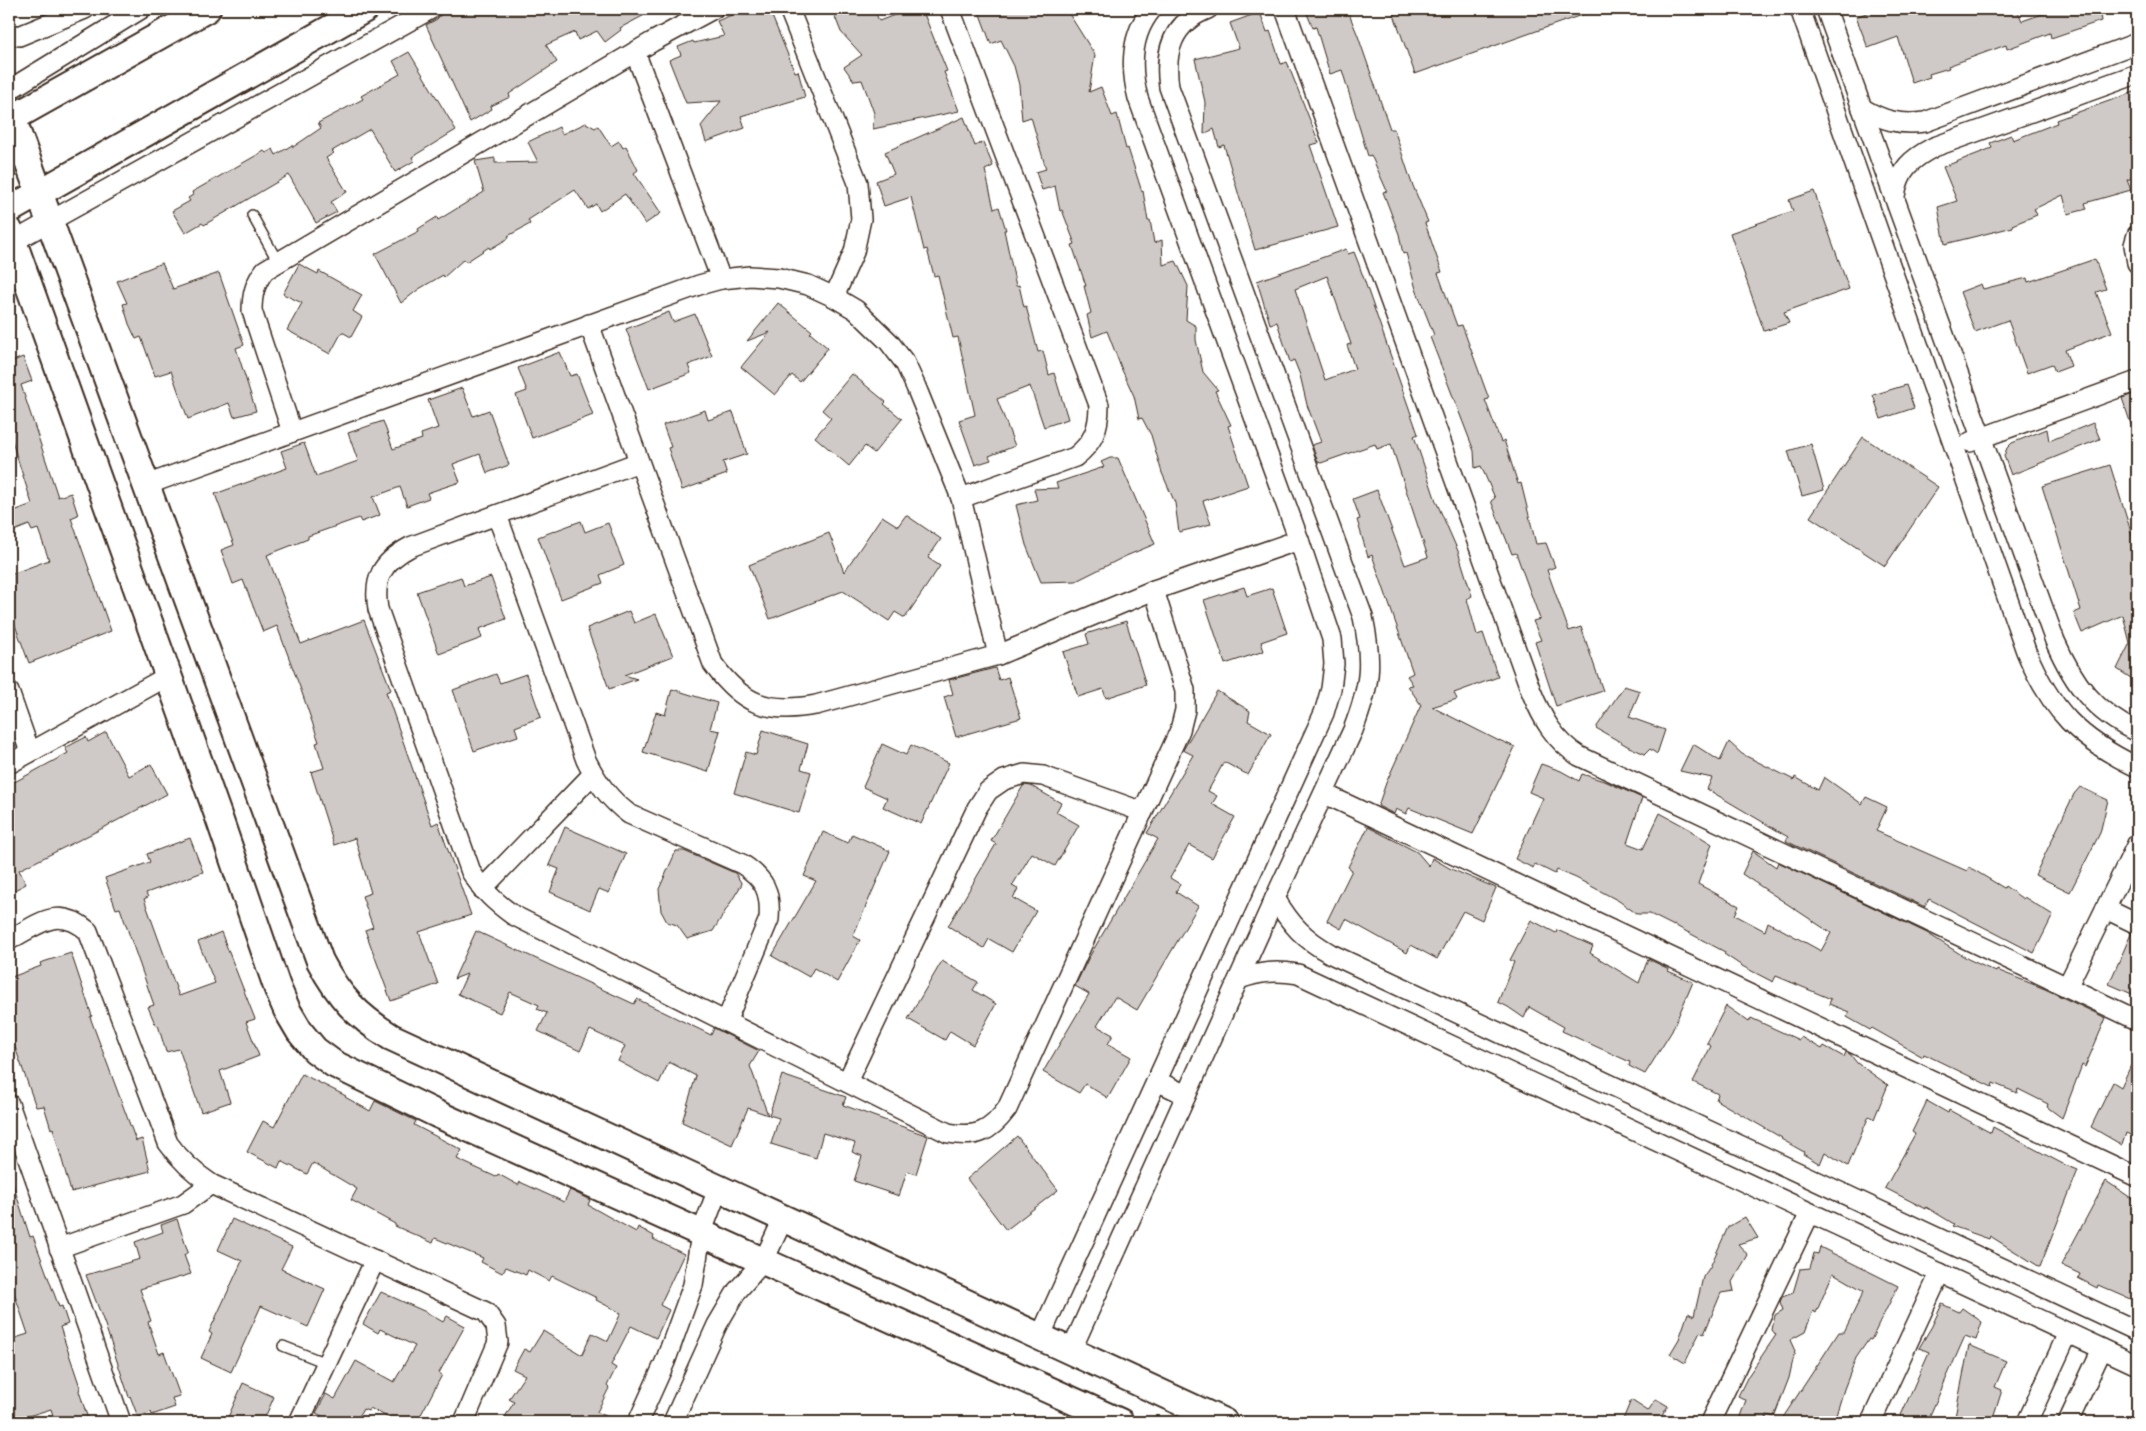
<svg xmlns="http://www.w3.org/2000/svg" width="2146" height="1431" viewBox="0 0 2146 1431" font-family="'Patrick Hand',sans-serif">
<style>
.building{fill:#cfcac7;stroke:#3b2a1e;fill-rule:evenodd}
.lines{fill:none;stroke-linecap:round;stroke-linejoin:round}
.lane-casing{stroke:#3b2a1e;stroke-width:12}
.street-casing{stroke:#3b2a1e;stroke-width:22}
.secondary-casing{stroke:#3b2a1e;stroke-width:30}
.lane{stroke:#fff;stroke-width:9}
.street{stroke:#fff;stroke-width:19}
.secondary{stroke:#fff;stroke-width:26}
</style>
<rect width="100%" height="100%" fill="#fff"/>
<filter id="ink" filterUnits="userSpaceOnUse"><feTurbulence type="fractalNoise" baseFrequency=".02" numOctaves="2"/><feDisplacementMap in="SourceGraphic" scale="10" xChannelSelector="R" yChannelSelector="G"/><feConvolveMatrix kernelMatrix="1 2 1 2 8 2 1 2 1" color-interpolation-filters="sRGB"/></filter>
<g filter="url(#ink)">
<g class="building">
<polygon points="445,9 656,9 620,28 621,30 605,42 597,31 578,40 575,32 546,45 557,62 509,94 510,97 491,106 492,109 470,122 426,25 437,19"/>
<polygon points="746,9 769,9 795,72 798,71 805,97 741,116 745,128 706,142 701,126 721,101 686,103 669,60 681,55 678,47 693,41 694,43 724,36 717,21"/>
<polygon points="832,9 874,9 879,21 910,9 922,9 947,71 944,72 959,111 873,129 874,113 862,80 854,81 844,67 862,55 841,32"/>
<polygon points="978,9 1066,9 1095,55 1089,92 1101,87 1112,116 1117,114 1126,149 1128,148 1142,192 1143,191 1148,221 1150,220 1154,243 1162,240 1163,265 1176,261 1188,286 1186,320 1196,326 1196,340 1203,372 1218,390 1215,391 1231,425 1228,426 1248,486 1203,501 1211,524 1179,532 1175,503 1162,473 1151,435 1142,418 1139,419 1134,396 1122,370 1107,331 1092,337 1087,315 1091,313 1084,286 1086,286 1072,245 1075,244 1062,210 1060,211 1055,186 1042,190 1036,172 1046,169 1031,117 1022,120 1019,85 1014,66 1001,40 991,44"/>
<polygon points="1305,9 1347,9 1358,36 1390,129 1394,129 1411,181 1428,222 1425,223 1442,272 1438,273 1457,326 1462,325 1470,347 1489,399 1485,400 1501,442 1504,440 1518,484 1521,483 1536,544 1546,543 1555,567 1547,570 1569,631 1581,627 1603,691 1556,706 1535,642 1541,640 1533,621 1540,619 1516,553 1512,554 1491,501 1495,498 1481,466 1475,468 1474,451 1430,337 1434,335 1416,289 1406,253 1403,254 1399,234 1383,192 1387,191 1371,155 1368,156 1342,70 1330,74 1316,27 1313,28"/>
<polygon points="1392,9 1593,9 1593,11 1415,74"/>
<polygon points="1876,9 2017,9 2022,21 2057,9 2099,9 2101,21 2051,38 2050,33 2007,49 2006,45 1948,66 1949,68 1929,74 1930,77 1912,83 1898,37 1868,48 1856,17"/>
<polygon points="1260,12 1267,32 1270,31 1281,64 1287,62 1319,143 1310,145 1338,227 1255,250 1224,145 1219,147 1214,129 1204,134 1205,102 1195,59 1239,48 1230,23"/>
<polygon points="409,52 456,130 412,157 414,161 395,172 370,129 332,151 334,153 326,158 347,192 331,202 337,212 316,223 289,175 204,225 202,223 185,233 172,211 190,201 188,198 193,195 192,192 264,151 266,153 273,149 276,155 292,145 293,147 321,128 318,123 363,99 361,96 400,74 393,61"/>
<polygon points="2137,91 2137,176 2127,180 2131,190 2085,203 2087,209 2068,214 2063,195 2034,209 2037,215 2012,225 2013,227 1945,244 1938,207 1957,201 1943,167 1992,148 1990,143 2011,135 2013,140 2057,123 2056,120"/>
<polygon points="964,117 975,146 983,142 993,166 985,170 994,209 999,207 1006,230 1004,230 1016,286 1019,285 1024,307 1026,306 1038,352 1043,351 1049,375 1054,373 1068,419 1044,427 1030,386 997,399 1015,446 989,456 991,460 975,465 959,420 975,415 958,337 953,338 938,275 934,276 927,249 924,250 911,197 884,206 876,181 894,174 885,152"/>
<polygon points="586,123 595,128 598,126 611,146 619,141 623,148 626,146 638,170 634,173 661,213 645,224 625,194 600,211 596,204 588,209 575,190 528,220 530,224 508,236 509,238 490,249 489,247 466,262 464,259 444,277 443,275 419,289 401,303 375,254 419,231 418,229 437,217 438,220 484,192 475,161 495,158 495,163 538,162 528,142 559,127 562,134"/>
<polygon points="1814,191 1849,289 1784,312 1789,323 1764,331 1730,233 1793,211 1789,200"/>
<path d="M 1346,249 L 1348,254 L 1354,252 L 1358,262 L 1418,434 L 1414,436 L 1436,501 L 1458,551 L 1472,596 L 1467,599 L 1477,635 L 1483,633 L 1498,677 L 1454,693 L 1457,699 L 1432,707 L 1499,741 L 1499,740 L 1515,747 L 1473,834 L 1409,808 L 1406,814 L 1396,809 L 1394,814 L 1378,806 L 1386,783 L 1421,705 L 1408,686 L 1413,685 L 1407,676 L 1413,673 L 1372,555 L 1368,557 L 1357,520 L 1360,519 L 1353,499 L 1377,490 L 1405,565 L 1428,557 L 1391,444 L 1377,449 L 1375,444 L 1321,463 L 1318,462 L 1312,445 L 1321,442 L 1307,405 L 1300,375 L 1294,360 L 1290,362 L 1277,322 L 1270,324 L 1257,281 ZM 1327,276 L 1351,344 L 1347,345 L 1355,369 L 1325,380 L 1295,289 Z"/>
<polygon points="2095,259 2106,289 2096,292 2112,332 2065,350 2071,366 2055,372 2052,364 2027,373 2008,320 1975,332 1960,292 1981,284 1983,289 2027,278 2028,282"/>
<polygon points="162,263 173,289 219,273 244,345 236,348 256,411 234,417 229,403 188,419 171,371 155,376 141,337 136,339 129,324 123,304 127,303 117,281"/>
<polygon points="299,264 318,274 319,271 362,295 353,311 362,317 351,337 342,332 330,354 287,330 302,303 283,294"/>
<polygon points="778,303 812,331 810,333 828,348 800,382 792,375 775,395 741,367 770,332 747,341"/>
<polygon points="669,312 673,322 695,314 712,356 688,365 691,373 649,389 626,329"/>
<polygon points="560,352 570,376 577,374 593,415 532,438 516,395 527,391 518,368"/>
<polygon points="12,356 13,361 23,357 32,381 21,385 58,497 71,493 78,515 71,518 111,631 29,663 9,609 9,575 49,560 38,529 32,531 29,525 9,533 9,513 32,504 9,432 9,357"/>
<polygon points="852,374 886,402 884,404 902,419 874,453 865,446 849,466 815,437 831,418 822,410"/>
<polygon points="1906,385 1914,408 1881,419 1873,395"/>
<polygon points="462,388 473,416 489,410 509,465 487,473 480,454 453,464 460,482 427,493 429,498 407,506 400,487 373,497 380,515 361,522 359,518 308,536 308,539 267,555 301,644 364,620 391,690 386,692 432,825 438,822 471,915 419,932 438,984 391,1001 365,930 373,927 362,896 371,893 355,838 334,845 311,772 324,768 316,743 319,742 301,690 277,626 263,632 243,580 233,584 221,550 234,545 215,494 287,468 281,451 304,443 316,476 358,461 348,433 383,421 393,449 422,439 421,434 438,428 428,400"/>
<polygon points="2137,393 2137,435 2135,436 2122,398"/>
<polygon points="705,410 708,420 733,412 747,454 723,462 727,474 682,490 668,448 671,447 663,425"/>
<polygon points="2093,423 2100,439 2011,475 2004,456 2007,448 2012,443 2047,429 2049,441"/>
<polygon points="1863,437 1938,487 1885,566 1810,517"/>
<polygon points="1811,444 1824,490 1802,496 1788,451"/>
<polygon points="1110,458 1118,458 1155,544 1126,556 1076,581 1041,582 1026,545 1016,505 1037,500 1034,489 1058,488 1056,483 1104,467 1101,462"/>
<polygon points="2110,465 2137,551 2137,682 2117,669 2130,643 2123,615 2082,633 2074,613 2081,610 2042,486"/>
<polygon points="906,515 941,539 928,558 940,566 905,618 895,612 889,621 843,591 770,619 749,565 829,533 844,572 882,516 898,526"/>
<polygon points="581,521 585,532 608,523 624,565 600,575 603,583 561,599 538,537"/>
<polygon points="461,577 464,586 491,577 506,619 479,629 482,638 439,654 417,592"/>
<polygon points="1244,587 1247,596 1272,588 1287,633 1261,642 1264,651 1225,664 1204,600"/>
<polygon points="629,611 634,623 656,614 673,656 624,675 637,679 609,689 587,628"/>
<polygon points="1126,621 1146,685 1106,698 1103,689 1078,697 1063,652 1089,644 1086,634"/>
<polygon points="995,668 999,680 1008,677 1021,718 956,737 944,697 953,694 949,680"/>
<polygon points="496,674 500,683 526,674 541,717 515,727 518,736 474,751 453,690"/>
<polygon points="1624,686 1640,691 1629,717 1665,730 1657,754 1650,749 1645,754 1629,747 1596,728"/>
<polygon points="672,689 717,703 710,729 720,731 708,772 643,752 656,712 665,715"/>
<polygon points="1217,691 1250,711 1248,721 1271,734 1248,775 1224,762 1208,791 1217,796 1212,804 1235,817 1212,858 1189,845 1170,878 1180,884 1176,892 1198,906 1137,1010 1115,997 1097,1026 1113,1035 1108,1044 1131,1057 1108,1098 1085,1084 1079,1093 1043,1072 1089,994 1075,986 1088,959 1158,839 1147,833 1193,755 1183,750"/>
<polygon points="763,730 808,744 801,769 811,772 799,813 734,793 746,752 756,755"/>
<polygon points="106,732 129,776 151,764 167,794 105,827 19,870 26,884 9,893 9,785 68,753 65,748 86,737 88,742"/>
<polygon points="1729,742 1742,754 1794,780 1795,777 1818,790 1824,777 1862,804 1866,797 1887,807 1876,831 1967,871 1969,867 2004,888 2005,886 2023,899 2024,897 2053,915 2034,953 1929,899 1925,907 1786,841 1788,837 1707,789 1712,778 1680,771 1693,744 1720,761"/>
<polygon points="882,744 906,755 911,745 949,763 921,824 883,807 887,798 863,787"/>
<polygon points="1541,764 1561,771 1579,781 1582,774 1607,782 1642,798 1627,843 1643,849 1660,813 1691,830 1691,831 1712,844 1698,884 1739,906 1735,915 1765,931 1768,922 1821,951 1831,933 1742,874 1753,851 1776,867 1778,862 1927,933 1968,959 1996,972 1997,970 2045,989 2106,1018 2085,1067 2082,1065 2062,1118 2047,1107 2048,1104 2018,1089 2017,1093 1993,1083 1992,1087 1924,1054 1923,1057 1872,1028 1870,1030 1847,1017 1849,1012 1829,1004 1831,999 1776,976 1773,982 1742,966 1724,954 1725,952 1674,925 1674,926 1650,914 1637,914 1619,901 1576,878 1557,870 1555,874 1535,864 1533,868 1515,859 1543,798 1529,792"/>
<polygon points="1025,785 1031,786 1061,803 1056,812 1079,825 1055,866 1032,853 1012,886 1018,889 1013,898 1036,911 1012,952 989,939 984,948 948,926 996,844 991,841 1023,786"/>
<polygon points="2080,787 2108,800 2100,833 2070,892 2035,875 2074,794"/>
<polygon points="565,827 626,854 609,893 599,889 590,910 550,892 559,869 549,865"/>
<polygon points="1368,827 1417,852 1429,866 1432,858 1451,869 1496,888 1482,920 1463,911 1437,959 1411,945 1407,953 1346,919 1341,929 1327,921 1352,870 1348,867"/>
<polygon points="823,832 848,843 852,834 890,851 853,936 860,940 837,982 814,968 809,977 772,956 816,881 804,876"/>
<polygon points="190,838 203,872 146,893 148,897 144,899 179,996 215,983 198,942 221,932 255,1019 246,1022 259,1056 220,1071 230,1102 201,1112 179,1049 166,1052 158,1025 156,1026 148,1007 154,1005 120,908 116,909 105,878 150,862 147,854"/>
<polygon points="676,851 684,851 735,873 742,884 713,931 687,939 677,925 667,922 661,911 659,889"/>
<polygon points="1531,920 1556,933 1557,930 1593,946 1590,953 1639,983 1648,959 1669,969 1668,971 1693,982 1672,1031 1645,1074 1629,1066 1630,1062 1562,1031 1564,1027 1529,1007 1524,1018 1508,1007 1498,1002 1514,962 1510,960"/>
<polygon points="476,931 634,1004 637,999 711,1035 714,1028 759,1051 750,1066 768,1115 748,1108 732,1145 682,1122 696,1076 669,1062 659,1083 618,1061 625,1046 590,1030 580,1051 538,1031 547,1013 537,1009 539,1005 510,992 500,1013 458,994 467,974 454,979"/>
<polygon points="2131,934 2137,935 2137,982 2132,994 2109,984"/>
<polygon points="71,953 92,1016 90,1017 136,1141 142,1139 150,1171 71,1192 53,1128 51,1129 44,1106 36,1107 9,1030 9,978 41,966 40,963"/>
<polygon points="942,961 978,982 973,990 996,1004 973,1045 950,1031 945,1040 908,1019"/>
<polygon points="1726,1006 1749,1022 1751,1018 1799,1040 1801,1037 1822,1049 1824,1046 1844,1057 1846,1052 1850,1054 1857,1063 1888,1085 1874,1119 1869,1116 1848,1166 1825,1152 1820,1164 1803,1154 1804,1152 1781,1139 1782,1138 1716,1100 1718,1094 1693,1082 1711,1046 1707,1043"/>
<polygon points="2137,1052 2137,1138 2126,1133 2122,1145 2091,1127 2113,1082 2121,1087"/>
<polygon points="302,1074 346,1096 345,1097 370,1111 375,1101 416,1121 414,1125 462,1150 457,1159 496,1177 498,1174 518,1185 520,1182 564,1202 570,1190 590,1200 588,1205 636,1232 638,1227 654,1236 653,1239 684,1254 660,1305 669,1310 656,1338 631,1326 611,1365 616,1368 607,1386 609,1388 597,1412 619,1422 502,1422 514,1402 509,1399 525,1375 513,1369 524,1349 530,1352 543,1331 582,1355 592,1333 608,1341 621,1313 596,1300 597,1298 552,1276 549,1281 528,1270 526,1275 506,1267 502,1273 481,1262 483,1258 435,1238 433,1243 395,1226 395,1224 351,1200 357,1189 313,1163 307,1174 281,1161 278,1168 247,1152 263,1121 274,1127"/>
<polygon points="782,1075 846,1097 843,1105 928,1136 916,1174 907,1171 899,1196 854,1181 862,1156 852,1152 855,1143 823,1133 816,1158 771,1144 779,1118 769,1115"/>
<polygon points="1927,1101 1948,1113 1949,1110 1991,1133 1993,1127 2063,1164 2078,1170 2040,1267 1990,1236 1989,1239 1952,1226 1954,1224 1926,1207 1926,1209 1885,1188 1915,1134 1912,1132"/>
<polygon points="1017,1136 1058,1190 1006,1230 967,1179"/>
<polygon points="12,1181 30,1237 33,1236 59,1307 62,1306 68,1324 60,1327 80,1387 79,1391 88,1419 77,1422 55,1422 51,1409 9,1422 9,1340 28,1334 9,1278 9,1182"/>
<polygon points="2106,1181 2137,1202 2137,1302 2098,1285 2097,1288 2078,1278 2080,1274 2061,1265"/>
<polygon points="1745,1217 1758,1238 1738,1244 1748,1255 1732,1282 1734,1291 1721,1293 1704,1334 1700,1332 1685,1363 1670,1354 1679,1339 1688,1313 1694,1316 1703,1277 1710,1267 1728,1227"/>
<polygon points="177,1219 188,1252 184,1255 191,1274 140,1289 151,1321 148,1322 159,1354 164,1352 180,1396 172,1398 175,1407 152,1415 151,1412 138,1417 130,1396 129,1397 105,1325 86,1275 140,1259 135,1242 163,1232 161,1225"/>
<polygon points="232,1219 292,1247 281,1269 325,1289 308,1327 261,1306 231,1372 201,1358 212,1334 209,1332 242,1261 218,1250"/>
<polygon points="1820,1247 1898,1286 1871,1340 1869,1339 1856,1358 1844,1389 1834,1422 1797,1422 1782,1419 1839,1332 1844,1332 1864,1291 1833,1273 1816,1313 1813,1311 1805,1332 1790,1340 1795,1351 1789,1378 1774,1417 1767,1415 1765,1422 1738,1422 1746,1400 1738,1396 1748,1376 1776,1335 1772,1330 1775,1315 1783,1310 1780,1302 1782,1297 1793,1293 1800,1269 1810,1268 1814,1253 1818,1254"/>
<polygon points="381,1292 426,1312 443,1322 447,1316 465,1326 439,1373 442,1375 417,1422 397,1422 370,1408 368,1411 363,1409 356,1422 321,1422 324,1417 316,1413 326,1394 335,1399 356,1361 394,1382 415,1346 380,1329 378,1333 363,1324"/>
<polygon points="1942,1304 1959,1312 1962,1308 1982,1322 1976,1340 1965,1336 1927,1422 1898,1422 1929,1352 1919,1348 1932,1326"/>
<polygon points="1969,1345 2006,1361 1995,1387 2002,1390 1992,1422 1954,1422"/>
<polygon points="243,1383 274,1397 263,1422 226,1422"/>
<polygon points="1656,1399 1668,1406 1660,1419 1665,1422 1622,1422 1631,1400 1648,1411"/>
</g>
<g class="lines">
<defs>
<g id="lane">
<polyline points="252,215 278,262"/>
<polyline points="283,1346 326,1363"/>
</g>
<g id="street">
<polyline points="789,9 858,183 861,219 854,252 834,297"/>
<path d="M 950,9 L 1099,405 C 1099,429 1093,443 1075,457 L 961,498"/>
<path d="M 1285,9 L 1531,691 C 1542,718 1554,740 1579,756 L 2137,1020"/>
<path d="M 1800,9 L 2026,651 C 2051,711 2079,739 2137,767"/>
<path d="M 1826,9 L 2055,641 C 2074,684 2094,712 2137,732"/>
<polyline points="9,33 19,36 85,9"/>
<polyline points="635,52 721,279"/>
<polyline points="9,90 141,9"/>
<path d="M 1862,108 C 1883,121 1900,125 1925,122 L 2137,43"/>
<path d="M 1895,196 C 1899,169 1911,159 1934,147 L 2137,74"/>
<polyline points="2137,235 2134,245 2137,263"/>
<polyline points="9,244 431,9"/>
<path d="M 589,324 L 713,664 C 742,704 767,714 816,705 L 998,655 L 1154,590 L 1299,540"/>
<path d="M 292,432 L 252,311 C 252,294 255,283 265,270 L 652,42 L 713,9"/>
<polyline points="1970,442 2137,381"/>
<path d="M 639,462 L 410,547 C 382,562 373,578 378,609 L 471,872 C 483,891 495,902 513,915 L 948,1133 C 977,1138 990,1132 1007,1109 L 1180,730 L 1185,710 L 1185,690 L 1154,590"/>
<polyline points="146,485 699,285 721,279 750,276 779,278 808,285 834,297 856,310 889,342 905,363 916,387 961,498 998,655"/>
<path d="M 497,515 L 586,760 C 597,782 609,799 629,814 L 742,864 C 765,879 771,892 769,919 L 726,1022"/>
<polyline points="9,692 30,752"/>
<polyline points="9,764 168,676"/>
<polyline points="1325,794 2137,1177"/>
<polyline points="482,889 593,774"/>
<path d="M 1275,898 C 1291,925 1304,939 1331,954 L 2137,1331"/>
<polyline points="2106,909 2137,924"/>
<path d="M 9,940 C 39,924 58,905 88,931 L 168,1143 C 180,1160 193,1172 211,1184 L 486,1312 L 496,1326 L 498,1342 L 464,1422"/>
<path d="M 1239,979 C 1260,972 1276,970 1298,974 L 2137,1365"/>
<polyline points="2067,987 2137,844"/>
<polyline points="1157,1081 1186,1095"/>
<polyline points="847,1082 977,808 988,791 1004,780 1024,774 1043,776 1143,812"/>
<polyline points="9,1104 121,1422"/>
<polyline points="59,1248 183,1204 211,1184"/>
<path d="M 1040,1337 L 1324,713 L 1331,689 L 1334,664 L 1332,639 L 1299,540 L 1138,98 C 1130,67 1131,34 1152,9"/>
<path d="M 1071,1351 L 1275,898 L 1353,730 C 1370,686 1373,664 1363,617 L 1169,87 C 1164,52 1172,23 1208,9"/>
<polyline points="299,1422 375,1260"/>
<polyline points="638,1422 665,1362 693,1285 701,1234 718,1189"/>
<polyline points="673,1422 717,1325 737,1291 764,1260 784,1217"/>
<polyline points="1710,1422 1810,1213"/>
<polyline points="1871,1422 1940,1273"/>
<polyline points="2027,1422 2068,1333"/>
<polyline points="2068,1422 2102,1349"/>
</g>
<g id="secondary">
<path d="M 12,118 L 320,961 C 339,997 357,1016 391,1037 L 1224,1422"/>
<polyline points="9,120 207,9"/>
<polyline points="9,210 365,9"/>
<polyline points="9,230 218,815 277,987 287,1010 300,1032 315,1050 334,1064 437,1114 1120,1422"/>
</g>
</defs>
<use href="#lane" class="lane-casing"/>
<use href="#street" class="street-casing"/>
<use href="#secondary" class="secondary-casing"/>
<use href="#lane" class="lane"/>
<use href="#street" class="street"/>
<use href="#secondary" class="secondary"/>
</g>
</g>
<rect width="2146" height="1431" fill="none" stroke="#fff" stroke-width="30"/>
<rect x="15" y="15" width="2116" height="1401" fill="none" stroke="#3b2a1e" stroke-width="2" filter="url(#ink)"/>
</svg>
